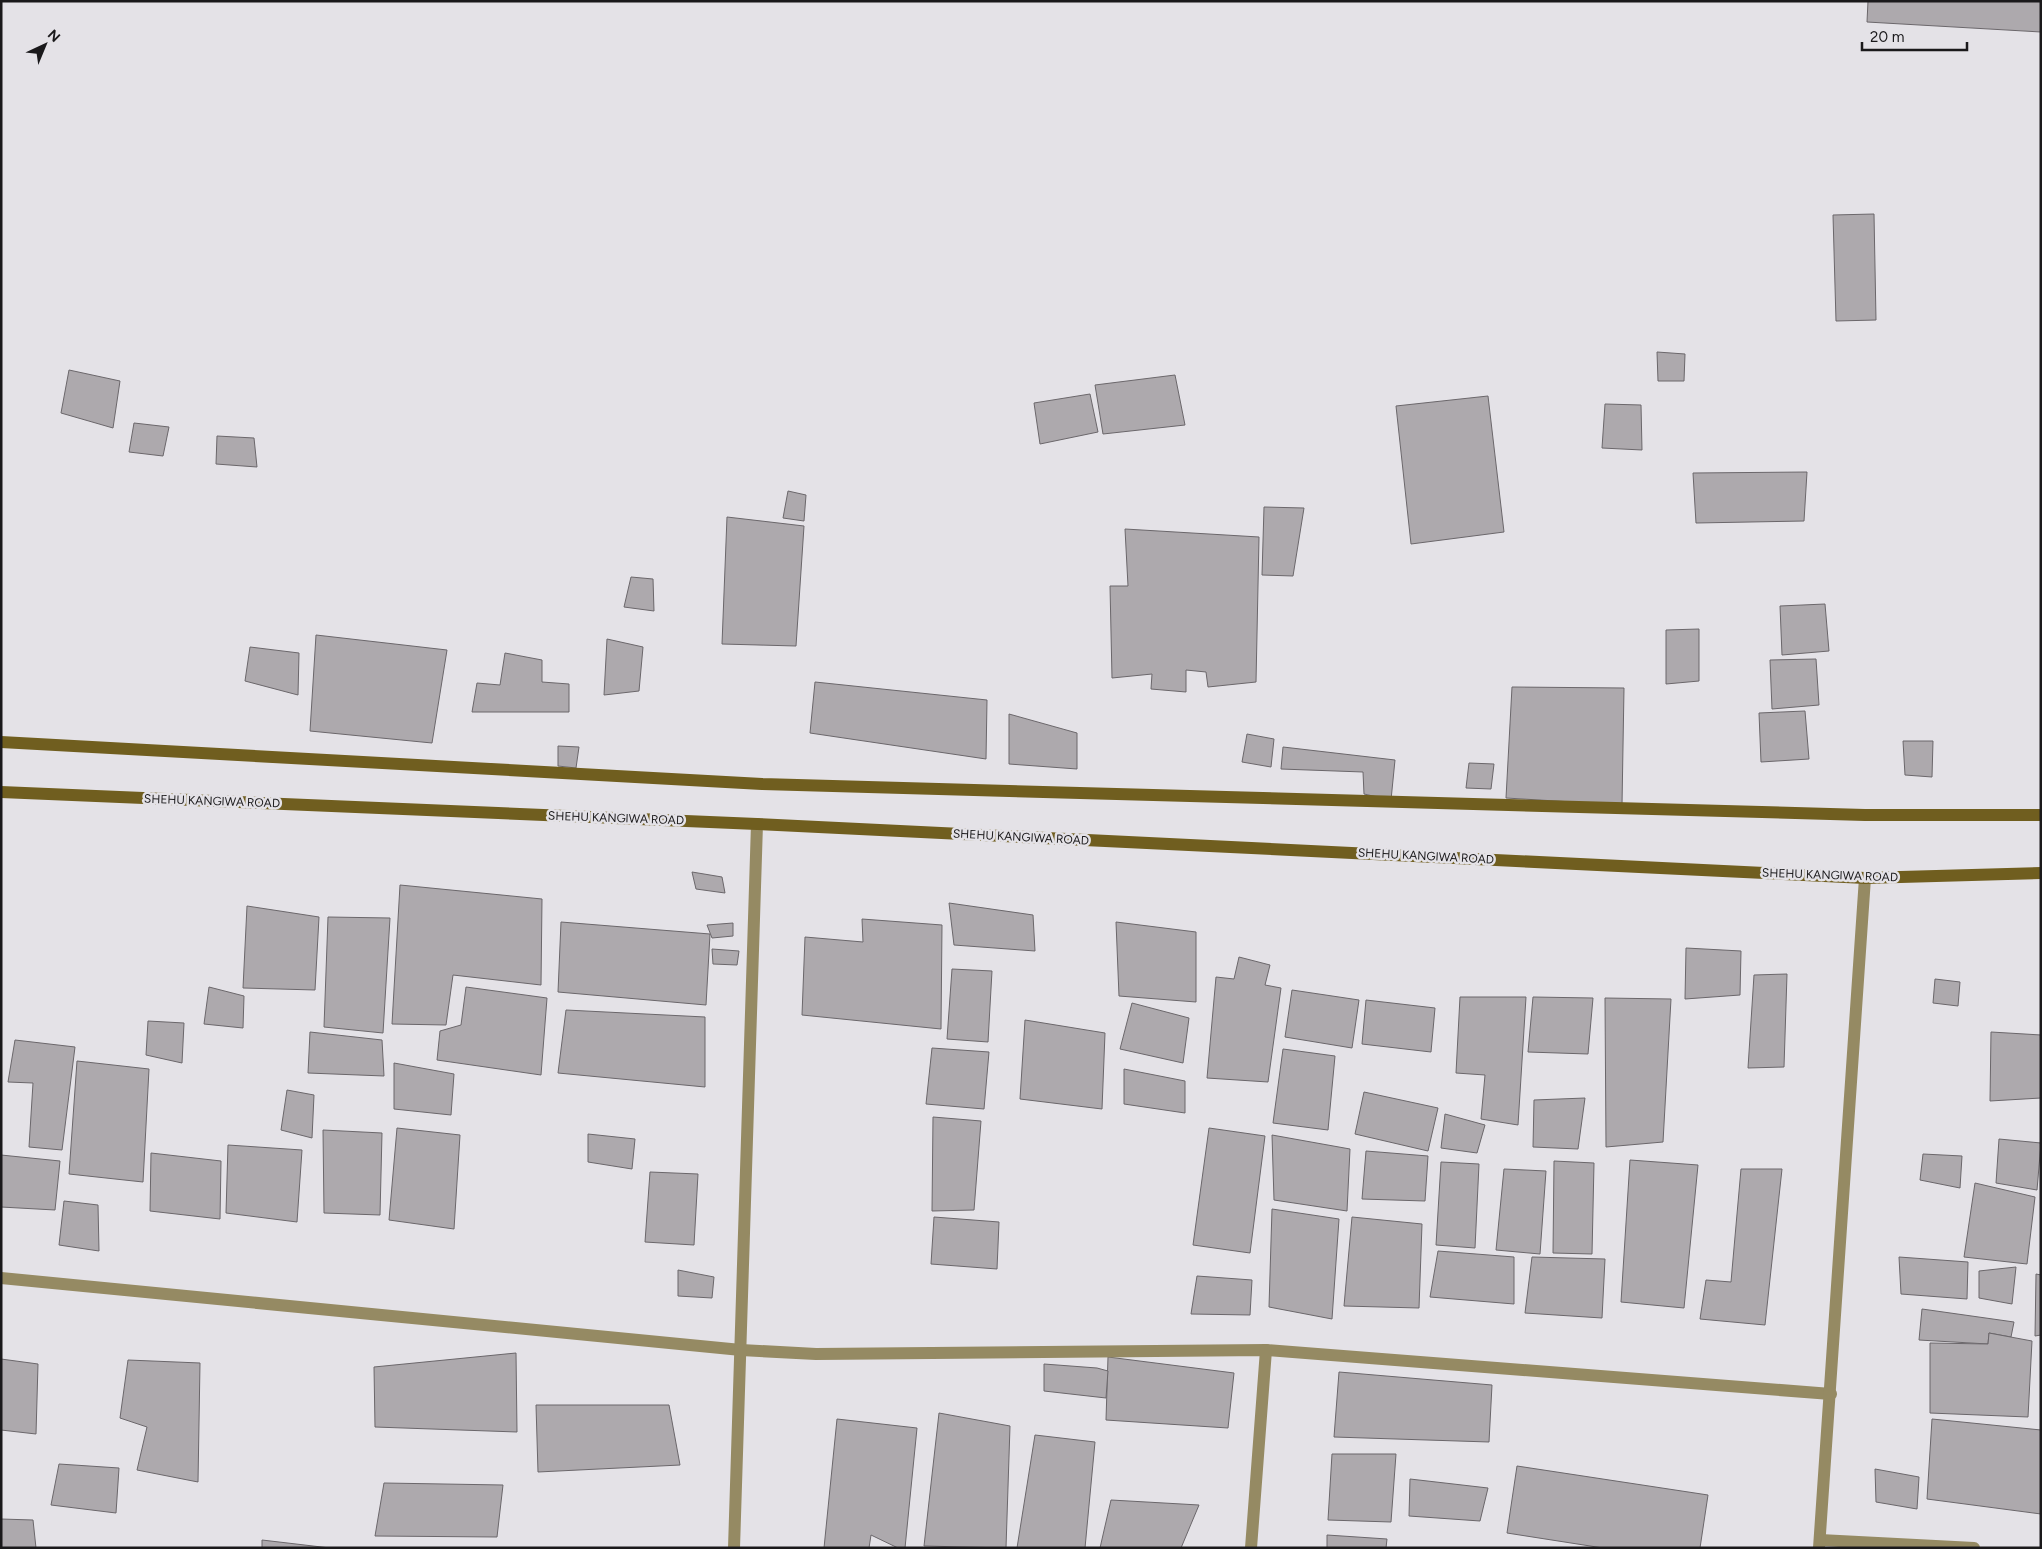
<svg xmlns="http://www.w3.org/2000/svg" width="2042" height="1549" viewBox="0 0 2042 1549" font-family="Figtree,sans-serif">
<style>
.building{fill:#ada9ad;stroke:#6b676b}
.lines{fill:none;stroke-linecap:round;stroke-linejoin:round}
.street{stroke:#958a63;stroke-width:12}
.secondary{stroke:#705e1f;stroke-width:12}
.labels{text-anchor:middle;stroke-width:5;stroke-linejoin:round;paint-order:stroke}
.street-label{font-size:12px;fill:#1a191b;stroke:#e4e2e7}
</style>
<rect width="100%" height="100%" fill="#e4e2e7"/>
<g class="building">
<polygon points="1868,1 2041,1 2041,32 1867,22"/>
<polygon points="1874,214 1876,320 1836,321 1833,215"/>
<polygon points="1657,352 1685,354 1684,381 1658,381"/>
<polygon points="69,370 120,381 113,428 61,413"/>
<polygon points="1175,375 1185,425 1103,434 1095,385"/>
<polygon points="1090,394 1098,432 1040,444 1034,403"/>
<polygon points="1488,396 1504,532 1411,544 1396,406"/>
<polygon points="1605,404 1641,405 1642,450 1602,448"/>
<polygon points="134,423 169,427 163,456 129,452"/>
<polygon points="217,436 254,438 257,467 216,464"/>
<polygon points="1807,472 1804,521 1696,523 1693,473"/>
<polygon points="788,491 806,495 804,521 783,518"/>
<polygon points="1264,507 1304,508 1293,576 1262,575"/>
<polygon points="727,517 804,526 796,646 722,644"/>
<polygon points="1125,529 1259,537 1256,682 1208,687 1206,672 1186,670 1186,692 1151,689 1152,674 1112,678 1110,586 1128,586"/>
<polygon points="631,577 653,579 654,611 624,607"/>
<polygon points="1825,604 1829,651 1782,655 1780,606"/>
<polygon points="1699,629 1699,681 1666,684 1666,630"/>
<polygon points="316,635 447,650 432,743 310,731"/>
<polygon points="607,639 643,647 639,691 604,695"/>
<polygon points="250,647 299,653 298,695 245,681"/>
<polygon points="505,653 542,660 542,682 569,684 569,712 472,712 477,683 500,685"/>
<polygon points="1816,659 1819,705 1772,709 1770,660"/>
<polygon points="815,682 987,700 986,759 810,733"/>
<polygon points="1512,687 1624,688 1622,805 1506,798"/>
<polygon points="1805,711 1809,759 1761,762 1759,713"/>
<polygon points="1009,714 1077,733 1077,769 1009,764"/>
<polygon points="1247,734 1274,739 1271,767 1242,762"/>
<polygon points="1903,741 1933,741 1932,777 1905,775"/>
<polygon points="558,746 579,747 576,768 558,766"/>
<polygon points="1283,747 1395,760 1391,800 1364,794 1363,772 1281,769"/>
<polygon points="1469,763 1494,764 1491,789 1466,788"/>
<polygon points="692,872 722,877 725,893 696,889"/>
<polygon points="400,885 542,899 541,985 453,975 446,1025 392,1024"/>
<polygon points="949,903 1033,915 1035,951 954,945"/>
<polygon points="247,906 319,917 315,990 243,988"/>
<polygon points="328,917 390,918 383,1033 324,1027"/>
<polygon points="862,919 942,925 941,1029 802,1015 805,937 863,942"/>
<polygon points="561,922 710,934 706,1005 558,992"/>
<polygon points="1116,922 1196,932 1196,1002 1119,996"/>
<polygon points="733,923 733,936 712,938 707,925"/>
<polygon points="1686,948 1741,951 1740,995 1685,999"/>
<polygon points="712,949 739,951 737,965 713,964"/>
<polygon points="1239,957 1270,965 1265,985 1281,988 1268,1082 1207,1078 1216,977 1234,979"/>
<polygon points="952,969 992,971 988,1042 947,1039"/>
<polygon points="1787,974 1784,1067 1748,1068 1754,975"/>
<polygon points="1935,979 1960,982 1958,1006 1933,1003"/>
<polygon points="209,987 244,996 243,1028 204,1024"/>
<polygon points="466,987 547,998 541,1075 437,1060 440,1031 461,1025"/>
<polygon points="1292,990 1359,1000 1352,1048 1285,1037"/>
<polygon points="1460,997 1526,997 1518,1125 1481,1119 1485,1075 1456,1073"/>
<polygon points="1533,997 1593,998 1588,1054 1528,1052"/>
<polygon points="1605,998 1671,999 1663,1142 1606,1147"/>
<polygon points="1366,1000 1435,1008 1431,1052 1362,1044"/>
<polygon points="1132,1003 1189,1018 1183,1063 1120,1049"/>
<polygon points="566,1010 705,1017 705,1087 558,1073"/>
<polygon points="1025,1020 1105,1033 1102,1109 1020,1099"/>
<polygon points="148,1021 184,1023 182,1063 146,1055"/>
<polygon points="310,1032 382,1040 384,1076 308,1073"/>
<polygon points="1991,1032 2041,1035 2041,1098 1990,1101"/>
<polygon points="15,1040 75,1047 62,1150 29,1147 33,1083 8,1082"/>
<polygon points="932,1048 989,1052 984,1109 926,1104"/>
<polygon points="1283,1049 1335,1056 1328,1130 1273,1123"/>
<polygon points="77,1061 149,1069 143,1182 69,1174"/>
<polygon points="394,1063 454,1074 451,1115 394,1109"/>
<polygon points="1124,1069 1185,1081 1185,1113 1124,1104"/>
<polygon points="287,1090 314,1095 312,1138 281,1130"/>
<polygon points="1364,1092 1438,1108 1428,1151 1355,1134"/>
<polygon points="1585,1098 1578,1149 1533,1147 1534,1100"/>
<polygon points="1445,1114 1485,1125 1477,1153 1441,1148"/>
<polygon points="933,1117 981,1121 974,1210 932,1211"/>
<polygon points="397,1128 460,1135 454,1229 389,1220"/>
<polygon points="1209,1128 1265,1136 1250,1253 1193,1245"/>
<polygon points="323,1130 382,1133 380,1215 324,1213"/>
<polygon points="588,1134 635,1139 632,1169 588,1162"/>
<polygon points="1272,1135 1350,1149 1347,1211 1274,1200"/>
<polygon points="1999,1139 2041,1143 2037,1190 1996,1183"/>
<polygon points="228,1145 302,1150 297,1222 226,1213"/>
<polygon points="1366,1151 1428,1156 1425,1201 1362,1199"/>
<polygon points="151,1153 221,1161 220,1219 150,1211"/>
<polygon points="1923,1154 1962,1156 1960,1188 1920,1180"/>
<polygon points="1,1155 60,1161 55,1210 1,1207"/>
<polygon points="1630,1160 1698,1165 1684,1308 1621,1302"/>
<polygon points="1554,1161 1594,1163 1592,1254 1553,1253"/>
<polygon points="1441,1162 1479,1164 1475,1248 1436,1245"/>
<polygon points="1504,1169 1546,1171 1540,1254 1496,1250"/>
<polygon points="1741,1169 1782,1169 1765,1325 1700,1319 1706,1280 1731,1282"/>
<polygon points="650,1172 698,1174 694,1245 645,1242"/>
<polygon points="1975,1183 2035,1197 2027,1264 1964,1257"/>
<polygon points="64,1201 98,1205 99,1251 59,1245"/>
<polygon points="1272,1209 1339,1219 1332,1319 1269,1307"/>
<polygon points="934,1217 999,1222 997,1269 931,1264"/>
<polygon points="1352,1217 1422,1224 1419,1308 1344,1306"/>
<polygon points="1438,1251 1514,1257 1514,1304 1430,1297"/>
<polygon points="1532,1257 1605,1259 1602,1318 1525,1313"/>
<polygon points="1899,1257 1968,1262 1967,1299 1901,1294"/>
<polygon points="2016,1267 2012,1304 1979,1298 1979,1271"/>
<polygon points="678,1270 714,1277 712,1298 678,1296"/>
<polygon points="2036,1274 2041,1275 2041,1335 2035,1336"/>
<polygon points="1197,1276 1252,1280 1250,1315 1191,1314"/>
<polygon points="1922,1309 2014,1322 2011,1337 1989,1333 1988,1344 1919,1340"/>
<polygon points="1989,1333 2032,1341 2028,1417 1930,1413 1930,1343 1988,1344"/>
<polygon points="516,1353 517,1432 375,1427 374,1367"/>
<polygon points="1108,1357 1234,1373 1228,1428 1106,1420"/>
<polygon points="1,1359 38,1364 36,1434 1,1430"/>
<polygon points="128,1360 200,1363 198,1482 137,1470 147,1427 120,1418"/>
<polygon points="1044,1364 1097,1368 1108,1371 1106,1398 1044,1391"/>
<polygon points="1339,1372 1492,1385 1489,1442 1334,1437"/>
<polygon points="536,1405 669,1405 680,1465 538,1472"/>
<polygon points="939,1413 1010,1426 1006,1548 924,1546"/>
<polygon points="837,1419 917,1428 905,1548 898,1548 871,1535 869,1548 824,1548"/>
<polygon points="1932,1419 2041,1430 2041,1514 1927,1499"/>
<polygon points="1035,1435 1095,1442 1085,1548 1017,1548"/>
<polygon points="1332,1454 1396,1454 1391,1522 1328,1520"/>
<polygon points="59,1464 119,1468 116,1513 51,1505"/>
<polygon points="1517,1466 1708,1495 1700,1548 1603,1548 1507,1533"/>
<polygon points="1875,1469 1919,1477 1917,1509 1876,1502"/>
<polygon points="1410,1479 1488,1488 1480,1521 1409,1516"/>
<polygon points="384,1483 503,1485 497,1537 375,1536"/>
<polygon points="1111,1500 1199,1505 1181,1548 1100,1548"/>
<polygon points="1,1519 33,1520 36,1548 1,1548"/>
<polygon points="1327,1535 1387,1539 1386,1548 1327,1548"/>
<polygon points="262,1540 330,1548 262,1548"/>
</g>
<g class="lines">
<g class="street">
<polyline points="1,1278 741,1350 816,1354 1266,1350 1831,1394"/>
<polyline points="1820,1540 1974,1548"/>
<polyline points="734,1548 757,824"/>
<polyline points="1251,1548 1266,1350"/>
<polyline points="1819,1548 1865,878"/>
</g>
<g class="secondary">
<polyline points="1,742 762,784 1865,815 2041,815"/>
<polyline points="1,792 757,824 1865,878 2041,873"/>
</g>
</g>
<g class="labels">
<g class="street-label">
<text transform="translate(212 801) rotate(2)" y="4">SHEHU KANGIWA ROAD</text>
<text transform="translate(616 818) rotate(2)" y="4">SHEHU KANGIWA ROAD</text>
<text transform="translate(1021 837) rotate(3)" y="4">SHEHU KANGIWA ROAD</text>
<text transform="translate(1426 856) rotate(3)" y="4">SHEHU KANGIWA ROAD</text>
<text transform="translate(1830 875) rotate(2)" y="4">SHEHU KANGIWA ROAD</text>
</g>
</g>
<rect width="2042" height="1549" fill="none" stroke="#1a191b" stroke-width="5"/>
<g transform="translate(45 45) rotate(44)" stroke="#e4e2e7" stroke-width="4" paint-order="stroke">
<path d="M0-4L9 19L0 12L-9 19Z" fill="#1a191b"/>
<text y="-8" font-size="14" font-weight="bold" text-anchor="middle" fill="#1a191b">N</text>
</g>
<path d="M1862 42v8h105v-8" fill="none" stroke="#1a191b" stroke-width="2.5"/>
<text x="1870" y="42" font-size="15" fill="#1a191b" stroke="#e4e2e7" stroke-width="4" paint-order="stroke">20 m</text>
</svg>
